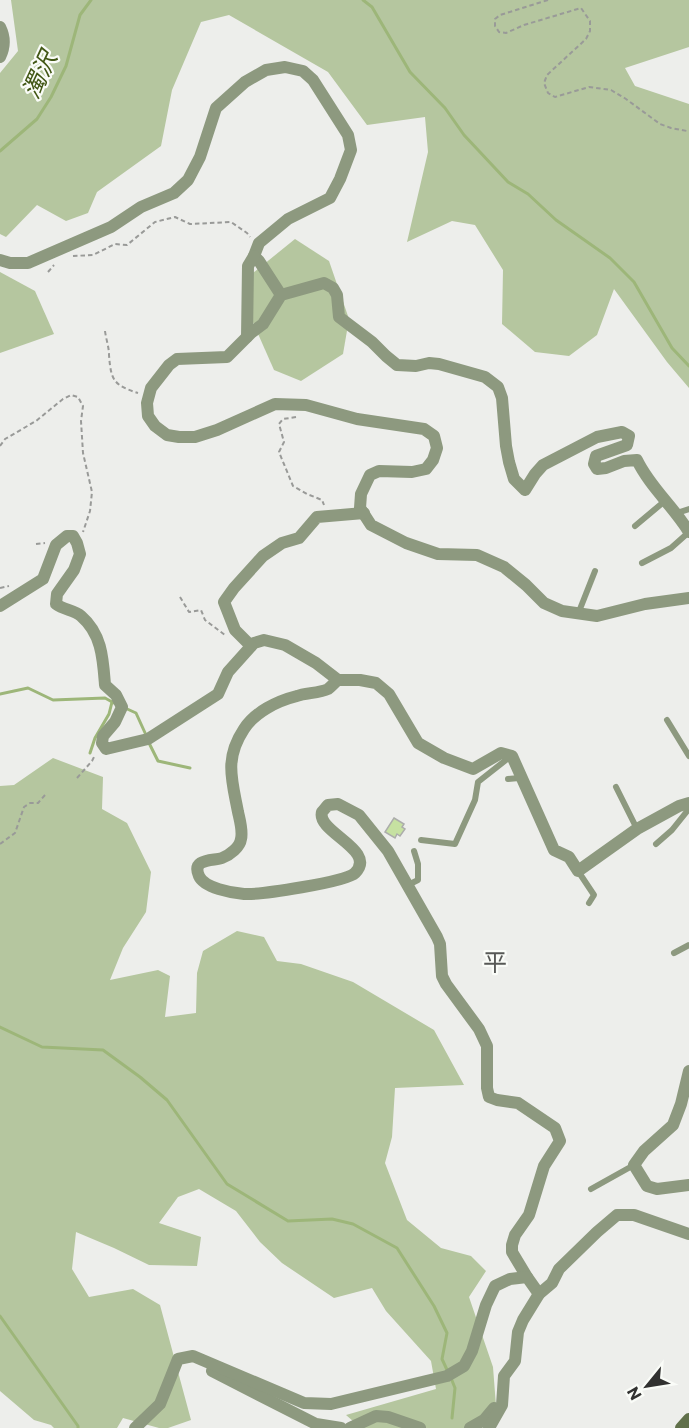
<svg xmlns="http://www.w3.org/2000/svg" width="689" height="1428" viewBox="0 0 689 1428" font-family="Commissioner,'Noto Sans JP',sans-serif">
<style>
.green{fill:#b5c69f}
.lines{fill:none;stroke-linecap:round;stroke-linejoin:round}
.stream{stroke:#9db679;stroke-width:3}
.building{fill:#c6e1a1;stroke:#acadab;stroke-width:1.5}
.path{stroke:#999a98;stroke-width:2;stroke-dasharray:4.5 3;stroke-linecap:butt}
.lane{stroke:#8d997f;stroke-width:6}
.street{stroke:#8d997f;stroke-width:12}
.secondary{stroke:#60704a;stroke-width:12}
.labels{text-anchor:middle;stroke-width:4.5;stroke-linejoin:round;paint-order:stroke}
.water-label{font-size:24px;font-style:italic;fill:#415715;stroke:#fafcf8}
.neighbourhood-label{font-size:24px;fill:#575856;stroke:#fafcf8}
</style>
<rect width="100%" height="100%" fill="#edeeeb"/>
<g class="green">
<polygon points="11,0 689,0 689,47 625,68 635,86 689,104 689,388 667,362 614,289 597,335 569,356 535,352 502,324 503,270 475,225 452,221 407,242 428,152 425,117 367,125 328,72 229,15 201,22 172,90 161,146 97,192 88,213 66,221 37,205 6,237 0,234 0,73 18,51"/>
<polygon points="295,239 329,261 349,319 343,354 301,381 274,370 244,302 253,273"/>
<polygon points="0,272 35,291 54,334 0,353"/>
<polygon points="53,758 103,777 102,809 127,823 151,872 146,912 123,948 110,980 158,970 170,976 165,1017 196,1013 197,973 203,951 237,931 264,937 277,961 301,964 353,982 434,1030 464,1085 395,1088 392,1137 385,1163 407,1220 441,1248 471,1256 486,1271 469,1297 493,1367 496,1406 466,1428 361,1428 346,1415 436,1389 431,1361 386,1311 372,1288 334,1298 282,1263 260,1242 236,1211 199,1189 178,1197 159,1223 201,1237 197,1266 149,1265 114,1248 76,1232 72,1269 89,1297 133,1289 160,1305 191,1420 168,1428 159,1428 123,1418 117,1428 54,1428 51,1425 34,1420 0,1391 0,786 14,785"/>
</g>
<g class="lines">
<g class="stream">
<polyline points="363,0 372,7 410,72 445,108 464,135 508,182 528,194 556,220 610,258 634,282 672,348 689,366"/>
<polyline points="0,151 37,119 51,97 66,66 80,15 91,0"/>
<polyline points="0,694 28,688 53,700 105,698 114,703"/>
<polyline points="125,708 136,713 146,735"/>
<polyline points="148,741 158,761 190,768"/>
<polyline points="90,753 95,738 109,714 112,702"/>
<polyline points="0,1027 42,1047 103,1050 140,1077 167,1100 227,1184 288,1221 332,1219 353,1224 397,1248 434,1306 447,1333 442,1359 448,1372"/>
<polyline points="0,1316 78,1426 78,1428"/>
<polyline points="451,1378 455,1388 452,1418"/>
</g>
</g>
<polygon class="building" points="394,818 404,824 402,827 405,829 400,836 397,834 395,838 385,832"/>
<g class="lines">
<g class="path">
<polyline points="548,0 500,15 495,19 495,26 499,32 506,33 524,25 581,8 590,21 590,31 586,39 547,75 544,83 548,93 555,97 589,87 611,90 626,99 660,124 671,128 687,131 689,132"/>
<polyline points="73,256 93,255 115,244 127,245 155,222 175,217 190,224 231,222 247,233 250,237"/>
<polyline points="48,272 54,265"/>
<path d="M 105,331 C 106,339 109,347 109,355 C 111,380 113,385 138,393"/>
<polyline points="296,417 283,419 279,424 284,442 279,452 293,486 307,494 322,500 324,505"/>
<polyline points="0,446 5,439 36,421 63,399 71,395 78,397 83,406 81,421 83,453 92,492 90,511 83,532"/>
<polyline points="36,544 45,543"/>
<polyline points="0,588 9,586"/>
<polyline points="180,597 189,612 201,610 205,620 225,635"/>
<polyline points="77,778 92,761 95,755"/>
<polyline points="0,844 15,833 24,807 30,803 38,803 45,795"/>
</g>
<g class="lane">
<polyline points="677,513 689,509"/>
<polyline points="635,526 666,500"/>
<polyline points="642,563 671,548 689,532"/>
<polyline points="578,614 595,571"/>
<polyline points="667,720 689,756"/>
<polyline points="508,779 519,778 522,780"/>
<polyline points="616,787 637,829"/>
<polyline points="421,840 455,844 475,800 478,782 511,756"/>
<polyline points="656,844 672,830 688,810 687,804"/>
<polyline points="578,871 594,895 589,903"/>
<polyline points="408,885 418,880 418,864 414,851"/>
<polyline points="674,953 689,945"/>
<polyline points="591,1189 634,1165"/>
</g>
<g class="street">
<path d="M 0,27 C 5,37 5,47 0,57"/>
<polyline points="0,260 10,263 28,263 111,227 141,207 174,193 188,180 200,157 216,108 245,82 266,70 285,67 303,71 313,80 348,135 351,150 340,179 330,198 288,219 259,243 254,256 259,261 281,295"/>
<polyline points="247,337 248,266 254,256"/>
<path d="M 689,532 C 673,506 650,487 637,460 L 624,461 L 606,468 L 597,469 L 594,464 L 596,456 L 627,445 L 629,436 L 622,432 L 597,437 L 543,465 L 535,474 L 525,490 L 514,479 L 509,462 L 506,446 L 502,398 L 498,387 L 485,377 L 439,364 L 429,363 L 416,366 L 397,365 L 386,356 L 372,342 L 339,317 L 337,295 L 333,288 L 324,283 L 281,295 L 263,324 L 251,333 L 227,357 L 177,359 L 169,365 L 151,388 L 147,403 L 148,416 L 155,426 L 167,435 L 179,437 L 195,437 L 217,430 L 275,404 L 306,405 L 357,419 L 424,429 L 434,436 L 437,448 L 433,460 L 426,469 L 412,472 L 379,471 L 370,475 L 361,494 L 360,508 L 371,525 L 406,543 L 438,554 L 477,555 L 504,567 L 526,585 L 544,603 L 562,611 L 597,616 L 645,604 L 689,598"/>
<path d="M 0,606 L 43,579 L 56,545 L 67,536 L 73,536 L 77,543 L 80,554 L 74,570 L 57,594 L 56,604 C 64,610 74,610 81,616 C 102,634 103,659 105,685 L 116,695 L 122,707 L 115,722 L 103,736 L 102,743 L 106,749 L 148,739 L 218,694 L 228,672 L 254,643 L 264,640 L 285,645 L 316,663 L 338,680 L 360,680 L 376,683 L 389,694 L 418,743 L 444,758 L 473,769 L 501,753 L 512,756 L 554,850 L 569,857 L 578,871 L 637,829 L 679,806 L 689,803"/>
<polyline points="251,646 235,630 224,602 234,588 263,556 282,543 299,538 317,517 364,513"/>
<path d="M 338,680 C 335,682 331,687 328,689 C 320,693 305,693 297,696 C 277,701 255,712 244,729 C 224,759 232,780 238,812 C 240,821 243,831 241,839 C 240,847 230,855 222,858 C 214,861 191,858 199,876 C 204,888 232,893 244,894 C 259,895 346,882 355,873 C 378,850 316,832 322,812 C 323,811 327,806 328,805 L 338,804 L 359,815 L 388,851 L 437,937 L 440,944 L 442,976 L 446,984 L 479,1029 L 487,1046 L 487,1088 L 489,1097 L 497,1100 L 518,1103 L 555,1128 L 560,1141 L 544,1166 L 529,1215 L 515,1235 L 512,1245 L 512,1252 L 527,1277"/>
<polyline points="689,1071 681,1104 673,1125 644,1151 634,1165 647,1186 657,1189 689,1185"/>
<polyline points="212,1371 316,1424 341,1428"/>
<polyline points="135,1428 160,1404 178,1359 193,1356 304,1403 331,1404 447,1376 464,1366 472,1351 486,1305 495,1286 510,1279 527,1277 539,1294"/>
<polyline points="350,1428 376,1416 388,1417 420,1428"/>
<polyline points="470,1428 484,1420 494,1408"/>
<polyline points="489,1428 502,1405 504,1376 515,1361 518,1332 523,1320 539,1294 552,1283 559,1269 597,1232 617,1215 634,1215 689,1234"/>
</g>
<polyline class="secondary" points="681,1428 689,1419"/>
</g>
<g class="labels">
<g class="water-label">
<text transform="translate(40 75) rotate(-65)" y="8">濁沢</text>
</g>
<g class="neighbourhood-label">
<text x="495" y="971">平</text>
</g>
</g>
<g transform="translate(647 1386) rotate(240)" stroke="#fafcf8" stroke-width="4.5" paint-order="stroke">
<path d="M0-4.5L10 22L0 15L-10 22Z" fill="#313130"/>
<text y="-9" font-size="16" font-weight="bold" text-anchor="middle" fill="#313130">N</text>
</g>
</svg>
